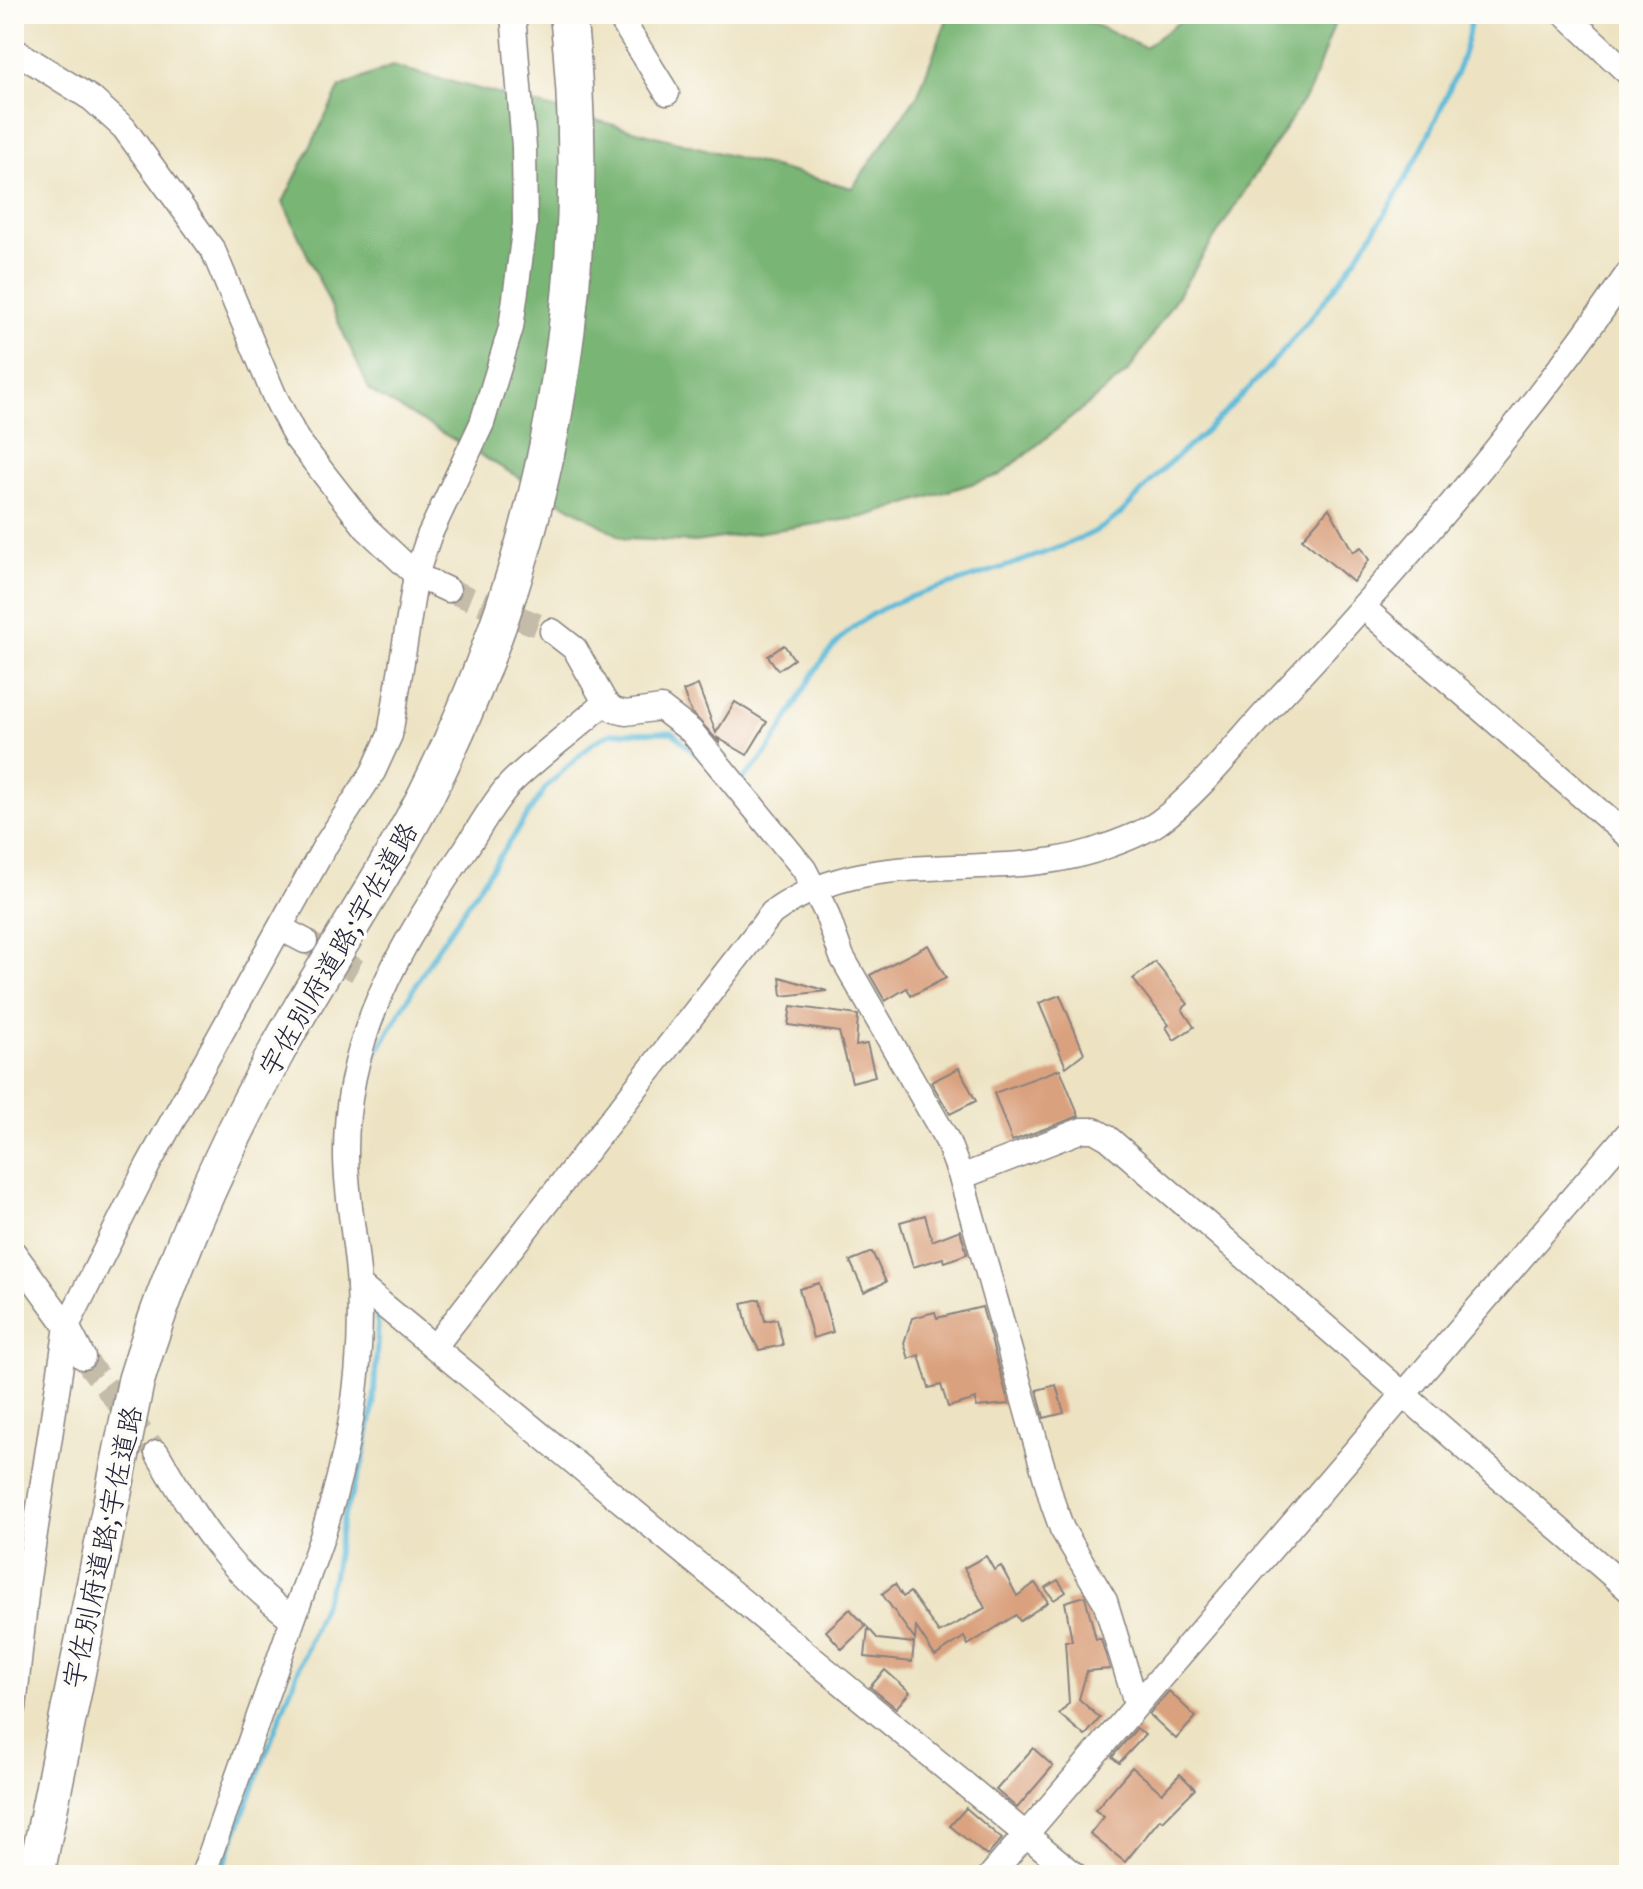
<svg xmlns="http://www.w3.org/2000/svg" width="1643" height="1889" viewBox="0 0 1643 1889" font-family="Kalam,'Klee One',sans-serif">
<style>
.forest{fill:#79b574;stroke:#4e6c58;stroke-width:2}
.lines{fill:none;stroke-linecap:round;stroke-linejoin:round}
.stream{stroke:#5bbad9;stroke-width:5}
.building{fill:#daa17e}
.minor-tunnel{stroke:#c4bca8;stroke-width:24;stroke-dasharray:24 12;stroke-linecap:butt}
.minor-casing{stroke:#88827f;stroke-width:27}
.highway-casing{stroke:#88827f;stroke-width:39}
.minor{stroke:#fff;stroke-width:24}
.highway{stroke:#fff;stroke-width:36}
.labels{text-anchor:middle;stroke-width:7;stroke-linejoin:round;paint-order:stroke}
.street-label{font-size:28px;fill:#22223b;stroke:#fdfcf7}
</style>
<rect width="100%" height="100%" fill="#fdfcf7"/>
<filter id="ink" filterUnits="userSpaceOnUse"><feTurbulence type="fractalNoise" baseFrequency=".0125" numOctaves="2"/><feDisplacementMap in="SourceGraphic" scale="16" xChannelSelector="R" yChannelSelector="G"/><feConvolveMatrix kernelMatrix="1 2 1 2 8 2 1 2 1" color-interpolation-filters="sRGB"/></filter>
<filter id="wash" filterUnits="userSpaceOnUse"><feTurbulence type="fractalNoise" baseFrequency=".006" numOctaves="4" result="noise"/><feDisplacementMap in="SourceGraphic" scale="32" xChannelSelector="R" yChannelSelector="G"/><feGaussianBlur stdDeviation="1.8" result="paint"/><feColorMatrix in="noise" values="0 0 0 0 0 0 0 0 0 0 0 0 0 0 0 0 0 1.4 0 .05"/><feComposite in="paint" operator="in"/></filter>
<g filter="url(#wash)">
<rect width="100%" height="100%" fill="#ede3c3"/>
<polygon class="forest" points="949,14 1070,14 1145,47 1190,14 1338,14 1311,88 1129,371 1000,475 864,517 695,542 625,539 370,391 283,202 340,87 392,66 852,188 918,94"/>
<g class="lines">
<g class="stream">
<path d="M 740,781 C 787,743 801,672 849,631 C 881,603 918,594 958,582 C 996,570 1059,550 1094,532 C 1122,518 1139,493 1160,472 C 1176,456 1194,443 1210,427 C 1302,339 1384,233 1437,117 C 1452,84 1469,50 1471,14"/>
<polyline points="364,1088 370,1064 432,957 547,786 594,742 612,733 672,732 695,754"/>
<polyline points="220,1875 333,1578 343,1518 363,1462 374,1402 378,1325 375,1311"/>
</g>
</g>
<g id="blocks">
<g class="building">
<polygon points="1329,508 1353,552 1361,547 1369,560 1353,582 1302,539"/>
<polygon points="784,645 794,659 778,670 768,656"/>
<polygon points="698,685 716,733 735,702 767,722 747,755 718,738 720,743 691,712 683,691"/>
<polygon points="928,945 946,978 911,996 907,988 885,1001 870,975"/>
<polygon points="1155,962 1188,1004 1182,1009 1194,1027 1174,1040 1166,1027 1169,1025 1133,979"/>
<polygon points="780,977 827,991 782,996"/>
<polygon points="1060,995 1084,1053 1066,1067 1039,1003"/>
<polygon points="791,1006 858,1015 856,1046 867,1044 875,1076 852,1082 839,1032 788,1025"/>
<polygon points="959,1068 976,1101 950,1114 931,1082"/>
<polygon points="1060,1069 1079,1116 1012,1141 994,1093"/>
<polygon points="925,1215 932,1241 960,1230 967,1254 945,1262 943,1258 913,1267 900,1222"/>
<polygon points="872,1252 886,1282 864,1292 850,1261"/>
<polygon points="819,1283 833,1332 813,1338 799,1289"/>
<polygon points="760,1299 765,1321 777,1319 783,1345 759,1350 748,1329 742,1303"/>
<polygon points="982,1307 1009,1404 976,1407 976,1399 948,1407 941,1385 929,1388 919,1355 909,1359 904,1343 912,1318 935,1312 937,1318"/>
<polygon points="1056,1385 1064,1413 1044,1418 1037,1390"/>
<polygon points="986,1556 994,1570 1001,1566 1017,1596 1035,1583 1048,1602 1020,1621 1016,1615 968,1645 964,1637 935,1656 916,1627 915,1640 882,1594 895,1584 903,1597 910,1592 939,1633 985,1608 964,1568"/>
<polygon points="1058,1580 1066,1592 1054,1600 1045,1588"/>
<polygon points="1085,1596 1096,1639 1101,1639 1110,1669 1087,1671 1079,1699 1100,1718 1085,1736 1059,1714 1069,1703 1065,1641 1072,1641 1065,1602"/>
<polygon points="850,1609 866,1626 842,1649 826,1631"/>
<polygon points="868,1628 878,1639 914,1643 912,1662 865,1657"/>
<polygon points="885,1670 910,1692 896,1708 870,1687"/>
<polygon points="1169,1691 1196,1717 1176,1739 1149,1714"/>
<polygon points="1137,1728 1145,1735 1119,1763 1112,1757"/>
<polygon points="1033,1748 1053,1766 1017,1808 996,1790"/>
<polygon points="1132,1767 1162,1793 1180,1774 1195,1789 1163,1821 1160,1819 1125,1862 1090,1834 1104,1817 1095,1810"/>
<polygon points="966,1808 1002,1839 987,1856 950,1826"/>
</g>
</g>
</g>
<g filter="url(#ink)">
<use href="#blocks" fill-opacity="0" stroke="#88827f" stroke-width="2"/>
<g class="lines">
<g class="minor-tunnel">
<polyline points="448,590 552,631"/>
<polyline points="305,941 363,974"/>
<polyline points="83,1357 157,1453"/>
</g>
<defs>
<g id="minor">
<polyline points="618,14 667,93"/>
<polyline points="1565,14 1629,74"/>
<polyline points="14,50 92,99 124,128 213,250 274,395 296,438 366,528 416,575 448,590"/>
<polyline points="1363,607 1629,837"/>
<polyline points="552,631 575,649 605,702 614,710 626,713 661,708 691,731 804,869 826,912 842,957 947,1140 961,1177 1053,1504 1062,1529 1105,1601 1136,1703"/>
<polyline points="280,928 305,941"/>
<polyline points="961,1177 1082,1130 1094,1130 1108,1138 1629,1590"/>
<polyline points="14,1253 67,1326 83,1357"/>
<polyline points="359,1285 1075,1875"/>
<path d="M 436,1345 L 772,913 C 875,838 1000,889 1110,845 C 1127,839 1145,832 1159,822 C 1199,793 1242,737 1277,700 C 1403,566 1524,424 1629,272"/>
<path d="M 157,1453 C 199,1524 225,1567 292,1619"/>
<polyline points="14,1708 27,1585 67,1326 148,1165 325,846 373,772 390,735 416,575 429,536 482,423 511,328 525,224 524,147 513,14"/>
<path d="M 203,1875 L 322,1537 C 348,1456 364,1372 359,1287 C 357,1243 346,1199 346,1155 C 345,1037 400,945 465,850 C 479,829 492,804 509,785 C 535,758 576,730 605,702"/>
<polyline points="991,1875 1629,1132"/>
</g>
<path id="highway" d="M 36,1875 L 136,1381 C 171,1265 219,1157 277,1051 C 324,965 380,884 425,797 C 547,555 598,283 568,14"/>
</defs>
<use href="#minor" class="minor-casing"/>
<use href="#highway" class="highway-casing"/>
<use href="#minor" class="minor"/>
<use href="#highway" class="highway"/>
</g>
</g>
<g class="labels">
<g class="street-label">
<text transform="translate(338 949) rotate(-60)" y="10">宇佐別府道路;宇佐道路</text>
<text transform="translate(102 1547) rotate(-78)" y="10">宇佐別府道路;宇佐道路</text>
</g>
</g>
<rect width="1643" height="1889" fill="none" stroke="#fdfcf7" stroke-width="48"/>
</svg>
